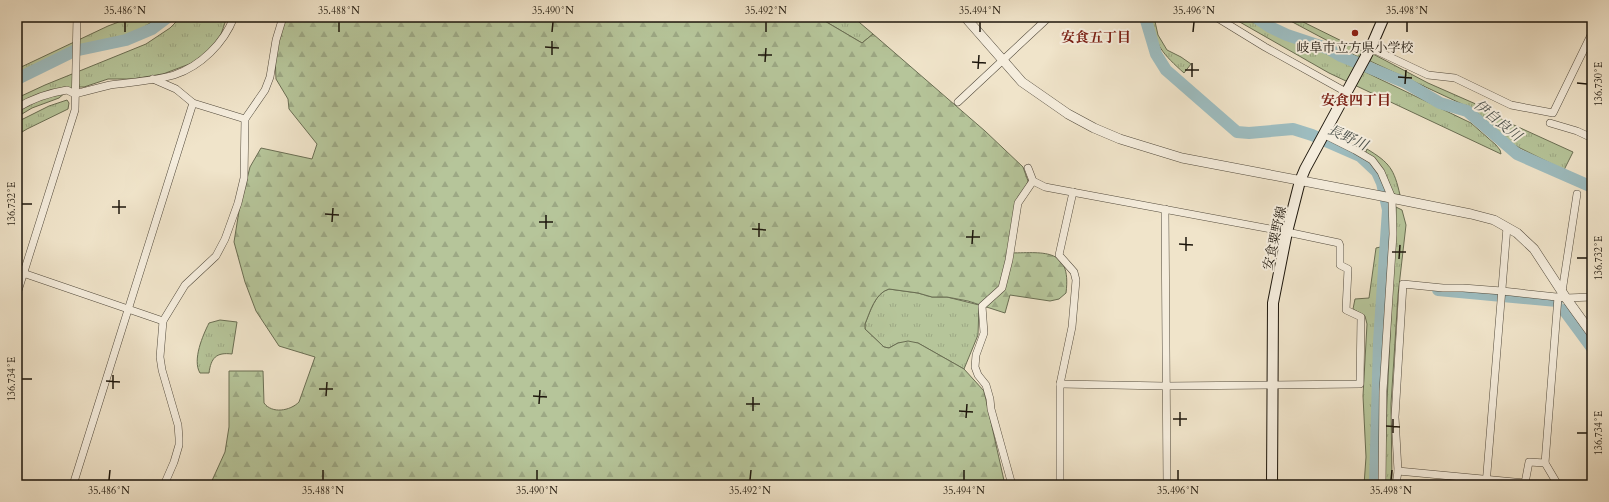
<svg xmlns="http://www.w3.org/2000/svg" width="1609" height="502" viewBox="0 0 1609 502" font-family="Cardo,'Noto Serif JP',serif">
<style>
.grass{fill:url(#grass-tufts);stroke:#6a6e53}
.forest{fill:url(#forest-firs);stroke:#6a6e53}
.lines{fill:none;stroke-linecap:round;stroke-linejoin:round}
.river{stroke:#9dbcbf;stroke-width:12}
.minor-casing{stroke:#524a3c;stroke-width:8}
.tertiary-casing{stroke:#524a3c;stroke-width:10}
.secondary-casing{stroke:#1d160c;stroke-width:12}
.minor{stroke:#f5eddd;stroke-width:7}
.tertiary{stroke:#f5eddd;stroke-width:9}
.secondary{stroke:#f5eddd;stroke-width:10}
.ticks{fill:none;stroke:#1d160c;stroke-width:1.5}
.poi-dot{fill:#8f2418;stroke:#f5eddd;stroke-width:1.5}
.labels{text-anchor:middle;stroke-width:4;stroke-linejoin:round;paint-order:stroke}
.poi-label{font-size:13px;fill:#1d160c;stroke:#f5eddd}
.street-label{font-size:13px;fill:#1d160c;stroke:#f5eddd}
.neighbourhood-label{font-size:14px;font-weight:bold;fill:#7a1f14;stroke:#f5eddd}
.water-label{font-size:14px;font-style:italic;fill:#4a504b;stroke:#f5eddd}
.neatline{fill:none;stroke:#1d160c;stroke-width:1.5}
.ticks-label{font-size:10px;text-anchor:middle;fill:#1d160c}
</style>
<defs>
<pattern id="grass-tufts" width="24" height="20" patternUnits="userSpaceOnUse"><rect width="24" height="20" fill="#b6c59a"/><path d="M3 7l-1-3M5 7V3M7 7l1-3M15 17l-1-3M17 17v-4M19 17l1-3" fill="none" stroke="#9ca884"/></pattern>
<pattern id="forest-firs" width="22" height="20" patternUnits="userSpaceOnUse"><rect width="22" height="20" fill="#b6c59a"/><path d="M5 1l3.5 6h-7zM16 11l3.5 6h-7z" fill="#9ca884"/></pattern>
</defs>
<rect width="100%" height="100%" fill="#f0e4ca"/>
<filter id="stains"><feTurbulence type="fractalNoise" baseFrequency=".005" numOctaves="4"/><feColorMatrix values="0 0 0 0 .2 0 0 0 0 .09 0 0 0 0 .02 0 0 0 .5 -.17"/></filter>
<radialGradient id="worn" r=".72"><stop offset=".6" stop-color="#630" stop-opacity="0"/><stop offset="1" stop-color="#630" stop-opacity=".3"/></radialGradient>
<g class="grass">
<polygon points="132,17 160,17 133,34 32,69 17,77 17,69 108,26"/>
<polygon points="181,17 227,17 220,37 209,50 192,63 163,74 132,79 108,79 84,87 78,87 66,92 59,98 32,108 17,117 17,98 45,85 146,44 170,28"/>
<polygon points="820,17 853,17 873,34 862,43 823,20"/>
<path d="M 1150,17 L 1154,17 L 1158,35 L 1167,50 L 1181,57 L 1191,64 L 1184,73 C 1164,55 1154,45 1150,17 Z"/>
<polygon points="1231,17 1243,17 1254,23 1334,57 1471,123 1496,145 1500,150 1501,154 1329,73"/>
<polygon points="1283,17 1293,17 1362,51 1360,58"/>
<polygon points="1373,54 1428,83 1478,105 1505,121 1573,152 1564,170 1498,137 1479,114 1462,104 1370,61"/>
<polygon points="67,100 69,103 68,109 27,129 17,135 17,122 49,106"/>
<path d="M 1367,149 C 1390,163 1394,169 1400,195 L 1394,195 L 1365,154 Z"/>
<polygon points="1396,207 1402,210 1406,225 1398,295 1391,404 1392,482 1392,485 1384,485 1387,402"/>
<polygon points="1385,246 1378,338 1373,485 1364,485 1366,457 1363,396 1367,324 1365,316 1353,309 1355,299 1369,298 1376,248"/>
<path d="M 889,289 L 918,293 L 932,297 L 947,297 L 979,305 L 978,335 L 964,369 L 918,343 L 898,343 L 889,348 L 884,347 L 865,329 L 865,324 C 870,312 875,293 889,289 Z"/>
<path d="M 220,320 L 237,322 L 232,354 C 216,352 211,358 209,373 L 200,373 C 192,360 203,335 209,323 Z"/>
</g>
<path class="forest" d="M 282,17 L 820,17 L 823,20 L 862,43 L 873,34 L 985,131 L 1023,167 L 1028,181 L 1015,219 L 1008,253 C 1042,253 1072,246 1066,293 L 1059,299 L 1050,301 L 1010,295 L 1005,313 L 968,301 L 947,297 L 932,297 L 918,293 L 889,289 C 875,293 870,312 865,324 L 865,329 L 884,347 L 889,348 L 898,343 L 908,341 L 918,343 L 964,369 L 984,391 L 1005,485 L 210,485 L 225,452 L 229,427 L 229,371 L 263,371 L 264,403 C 272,414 290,411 299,402 L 315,357 L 279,346 L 256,311 L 245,282 L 234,242 L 239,211 L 250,167 L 261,148 L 312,159 L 317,144 L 289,109 L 288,99 L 276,79 L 275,55 Z"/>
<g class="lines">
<g class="river">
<polyline points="1145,17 1156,54 1166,70 1237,132 1249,133 1293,129 1312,135 1360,156 1377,172 1382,183 1388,210 1379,342 1375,485"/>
<polyline points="1255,17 1270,27 1287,35 1329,49 1341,56 1406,83 1440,103 1467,111 1517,154 1592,187"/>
<polyline points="17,79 74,51 126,40 152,29 168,17"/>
<polyline points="1438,290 1557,301"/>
<polyline points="1564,310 1592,348"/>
</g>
<defs>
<g id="minor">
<polyline points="1216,17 1265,47 1346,92"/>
<polyline points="1375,50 1428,75 1455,78 1511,105 1553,113 1592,33"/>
<polyline points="153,79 176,89 193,103 245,119"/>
<polyline points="958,102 1049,17"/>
<path d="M 17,108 C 33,98 48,93 67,90 L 75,94 C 86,91 98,88 110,85 C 131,82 154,81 174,75 C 201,66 224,43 234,17"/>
<polyline points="1550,123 1577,131 1592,138"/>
<polyline points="1323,134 1355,150 1372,160 1381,172 1392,198 1393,234 1383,391 1382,485"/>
<polyline points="1028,168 1033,181 1045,187 1287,232 1339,243 1340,246 1340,265 1348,269 1346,310 1361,317 1360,384 1165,386 1060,384"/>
<polyline points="1165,209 1167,485"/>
<polyline points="17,271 163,321"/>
<polyline points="1562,292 1577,194"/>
<polyline points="17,294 75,110 77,17"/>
<polyline points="1558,297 1545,463 1558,485"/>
<polyline points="1398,471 1525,483 1529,462 1545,463"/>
<polyline points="73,485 193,103"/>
<polyline points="164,485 174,462 179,445 179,438 178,425 162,370 160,357 163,321 185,285 216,256 225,239 238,203 244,178 245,119 265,90 270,77 276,40 283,17"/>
<polyline points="1012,485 991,409 990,399 986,385 978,375 975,367 976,355 984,333 982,306 1002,288 1009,260 1018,203 1033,181"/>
<polyline points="1060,485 1060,384 1072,327 1076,280 1074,272 1059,255 1073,192"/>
<polyline points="1396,485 1398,471 1395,417 1403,284 1443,288 1463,288 1502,291 1566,298 1592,297"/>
<polyline points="1486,485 1507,227"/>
</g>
<polyline id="tertiary" points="965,17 1022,82 1068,114 1094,128 1120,139 1182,158 1376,195 1471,214 1494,220 1517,233 1534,249 1566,298 1592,334"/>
<polyline id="secondary" points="1272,485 1273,303 1287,232 1300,181 1305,169 1371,47 1384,17"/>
</defs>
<use href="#minor" class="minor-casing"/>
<use href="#tertiary" class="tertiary-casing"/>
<use href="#secondary" class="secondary-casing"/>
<use href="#minor" class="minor"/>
<use href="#tertiary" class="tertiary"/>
<use href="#secondary" class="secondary"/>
</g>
<path class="ticks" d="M 125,32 L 125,22M 339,32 L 339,22M 552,32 L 553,22M 766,32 L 766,22M 980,32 L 980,22M 1193,32 L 1194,22M 1407,32 L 1407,22M 545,47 L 559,48M 552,55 L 552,41M 758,55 L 772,55M 765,62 L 766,48M 972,62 L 986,63M 978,69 L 979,55M 1185,70 L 1199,70M 1192,77 L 1192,63M 1398,77 L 1412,78M 1577,83 L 1587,84M 1405,84 L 1406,70M 22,204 L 32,204M 112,207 L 126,207M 119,214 L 119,200M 325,214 L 339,215M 332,222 L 333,208M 539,222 L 553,222M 546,229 L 546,215M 752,229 L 766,230M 759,237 L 759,223M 966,237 L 980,237M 972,244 L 973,230M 1179,244 L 1193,245M 1186,251 L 1186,237M 1392,252 L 1406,252M 1577,258 L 1587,258M 1399,259 L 1400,245M 22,379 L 32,379M 106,381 L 120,382M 113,389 L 113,375M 319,389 L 333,389M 326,396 L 327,382M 533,396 L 547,397M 539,404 L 540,390M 746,404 L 760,404M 753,411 L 753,397M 959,411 L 973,412M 966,418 L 967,404M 1173,419 L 1187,419M 1180,426 L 1180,412M 1386,426 L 1400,427M 1393,433 L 1393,419M 1577,433 L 1587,433M 109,480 L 110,470M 323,480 L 323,470M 537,480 L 537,470M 750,480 L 751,470M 964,480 L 964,470M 1178,480 L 1178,470M 1391,480 L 1392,470"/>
<circle class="poi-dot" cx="1355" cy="33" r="4"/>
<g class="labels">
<g class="poi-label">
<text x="1355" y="52">岐阜市立方県小学校</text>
</g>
<g class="street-label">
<text transform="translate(1274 238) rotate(-77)" y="5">安食粟野線</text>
</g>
<g class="neighbourhood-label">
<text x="1096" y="42">安食五丁目</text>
<text x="1356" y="105">安食四丁目</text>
</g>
<g class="water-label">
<text transform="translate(1498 120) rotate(39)" y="5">伊自良川</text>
<text transform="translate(1348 137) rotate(25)" y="5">長野川</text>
</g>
</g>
<rect width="1609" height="502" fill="none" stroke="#f0e4ca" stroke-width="44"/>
<rect x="22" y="22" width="1565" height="458" class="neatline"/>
<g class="ticks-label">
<text x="125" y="14">35.486°N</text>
<text x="339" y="14">35.488°N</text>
<text x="553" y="14">35.490°N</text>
<text x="766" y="14">35.492°N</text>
<text x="980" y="14">35.494°N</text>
<text x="1194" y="14">35.496°N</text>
<text x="1407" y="14">35.498°N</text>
<text transform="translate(1598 84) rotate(-90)" y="4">136.730°E</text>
<text transform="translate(11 204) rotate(-90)" y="4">136.732°E</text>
<text transform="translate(1598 258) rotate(-90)" y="4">136.732°E</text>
<text transform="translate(11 379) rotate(-90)" y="4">136.734°E</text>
<text transform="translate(1598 433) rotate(-90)" y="4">136.734°E</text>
<text x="109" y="494">35.486°N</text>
<text x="323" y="494">35.488°N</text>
<text x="537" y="494">35.490°N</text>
<text x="750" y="494">35.492°N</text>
<text x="964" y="494">35.494°N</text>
<text x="1178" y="494">35.496°N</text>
<text x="1391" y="494">35.498°N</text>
</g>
<rect width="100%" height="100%" filter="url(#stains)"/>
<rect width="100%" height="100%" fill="url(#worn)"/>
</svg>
